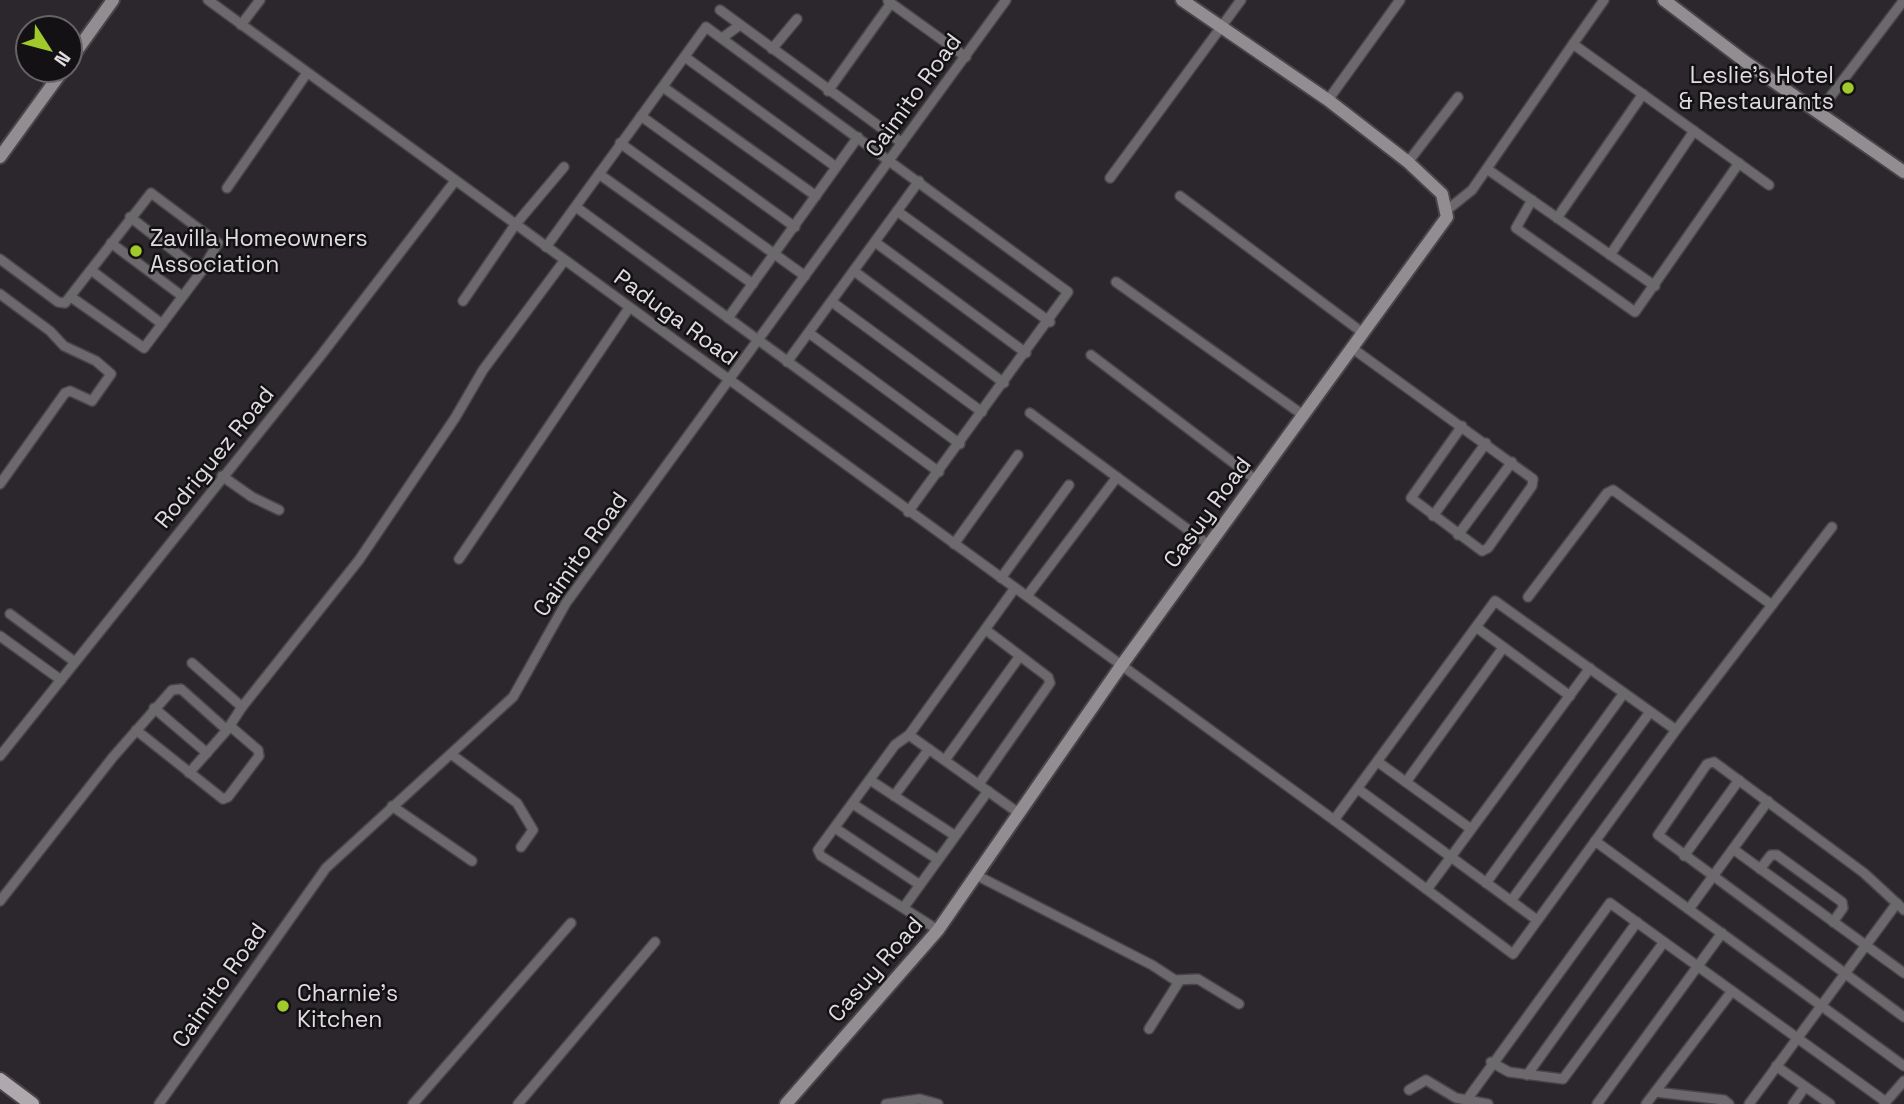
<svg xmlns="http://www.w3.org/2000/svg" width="1904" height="1104" viewBox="0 0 1904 1104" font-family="'Space Grotesk',sans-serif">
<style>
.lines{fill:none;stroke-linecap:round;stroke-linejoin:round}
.street-casing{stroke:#494449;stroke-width:12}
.secondary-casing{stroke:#494449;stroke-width:16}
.primary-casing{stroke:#494449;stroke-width:18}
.street{stroke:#6c696c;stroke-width:9}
.secondary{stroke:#928d91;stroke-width:12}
.primary{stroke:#afa9ae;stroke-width:14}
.poi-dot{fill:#a0c92b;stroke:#131113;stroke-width:2.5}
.labels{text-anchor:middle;stroke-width:5;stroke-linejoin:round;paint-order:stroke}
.poi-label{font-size:23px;fill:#e0dde0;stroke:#131113;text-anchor:start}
.street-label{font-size:23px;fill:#e0dde0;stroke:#131113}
</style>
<rect width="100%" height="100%" fill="#2c272c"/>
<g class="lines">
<defs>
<g id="street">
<polyline points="208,0 1334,820 1513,954 1676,730 1832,527"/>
<polyline points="888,1 966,57"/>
<polyline points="720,10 902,143"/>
<polyline points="241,25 260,0"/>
<polyline points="722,38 740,25"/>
<polyline points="1573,44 1604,0"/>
<polyline points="772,49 797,19"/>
<polyline points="685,57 836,167"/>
<polyline points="663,87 816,196"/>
<polyline points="828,91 891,3"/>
<polyline points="1328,100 1400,0"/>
<polyline points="1818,113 1904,0"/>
<polyline points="641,116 795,227"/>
<polyline points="620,143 805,276"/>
<polyline points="1408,162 1458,97"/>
<polyline points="1487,169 1655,286"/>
<polyline points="599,174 753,284"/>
<polyline points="1110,178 1241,0"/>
<polyline points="227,188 307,73"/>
<polyline points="1180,196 1363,333"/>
<polyline points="1532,200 1516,228 1635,312 1739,163"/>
<polyline points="576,207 939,472"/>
<polyline points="1447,210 1472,190 1573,44 1769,185"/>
<polyline points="897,211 1050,322"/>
<polyline points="130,217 201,272"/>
<polyline points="1557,218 1643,94"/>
<polyline points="875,242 1026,353"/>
<polyline points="111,243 182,296"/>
<polyline points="546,247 706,27 1068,292 908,512"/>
<polyline points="1610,255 1694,131"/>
<polyline points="0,259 58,302 65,303 151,193 218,243 201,272 144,348 71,297"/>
<polyline points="91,270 162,324"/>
<polyline points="854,271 1004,383"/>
<polyline points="1116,282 1303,415"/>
<polyline points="0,294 50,331 64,346 96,361 111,374 92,401 70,391 65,393 0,484"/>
<polyline points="463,301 515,225 564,167"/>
<polyline points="832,302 982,412"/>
<polyline points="728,318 858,137"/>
<polyline points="809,333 960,444"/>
<polyline points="1352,348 1533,479 1532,486 1488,548 1482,551 1411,498 1462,426"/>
<polyline points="1091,355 1256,480"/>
<polyline points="787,362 919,181"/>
<polyline points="1030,413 1209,545"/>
<polyline points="222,476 252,497 279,510"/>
<polyline points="1433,516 1486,443"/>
<polyline points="1458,535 1512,462"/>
<polyline points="954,544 1018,455"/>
<polyline points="459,559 629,308"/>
<polyline points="1001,578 1069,485"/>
<polyline points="1027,596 1117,477"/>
<polyline points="1528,597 1607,493 1613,490 1772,605"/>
<polyline points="10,614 75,662"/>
<polyline points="1476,627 1570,696"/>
<polyline points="0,636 61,680"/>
<polyline points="192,663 242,707"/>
<polyline points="154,708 207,753"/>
<polyline points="136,730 223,799 228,797 259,756 258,750 230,726"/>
<polyline points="909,735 1020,814"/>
<polyline points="451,754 517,803 533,830 521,847"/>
<polyline points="0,756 322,354 455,181"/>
<polyline points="945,760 1020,656"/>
<polyline points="1378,762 1471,829"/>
<polyline points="189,773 227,730 242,707 359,560 455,418 483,370 564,261"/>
<polyline points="870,780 954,835"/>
<polyline points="1406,782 1503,648"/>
<polyline points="979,784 1050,683 1048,677 986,630"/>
<polyline points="1358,789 1537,920"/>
<polyline points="894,796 929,749"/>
<polyline points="853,804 937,859"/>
<polyline points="392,806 472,861"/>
<polyline points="1334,820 1495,601 1676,730"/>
<polyline points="835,828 920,885"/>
<polyline points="1595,841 1904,1066"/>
<polyline points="1733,849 1904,973"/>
<polyline points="1684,856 1739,780"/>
<polyline points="1760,869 1771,855 1777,855 1842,902 1843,908 1833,922"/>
<polyline points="976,875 1152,965 1175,980 1198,979 1239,1004"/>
<polyline points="1486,883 1624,693"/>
<polyline points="1428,888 1590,668"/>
<polyline points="0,901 113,757 172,690 181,689 227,730"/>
<polyline points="1511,901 1650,712"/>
<polyline points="904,907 988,791"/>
<polyline points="1689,909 1768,801"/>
<polyline points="1904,910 1864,873 1714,762 1707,764 1658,835 1904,1017"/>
<polyline points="938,930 821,856 818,850 895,745 909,735 1015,588"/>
<polyline points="1149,1029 1180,980"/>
<polyline points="1491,1062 1509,1072 1563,1079 1664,942"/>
<polyline points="1776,1066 1830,1104"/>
<polyline points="1527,1075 1637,922"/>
<polyline points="1409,1090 1426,1080 1456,1098 1488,1104"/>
<polyline points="1655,1092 1724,1100 1729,1104"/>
<polyline points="1466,1101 1610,903 1886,1102"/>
<polyline points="159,1104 326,868 513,697 566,603 1006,0"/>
<polyline points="413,1104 571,923"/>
<polyline points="518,1104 655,942"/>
<polyline points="886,1104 920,1099 938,1104"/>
<polyline points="1597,1104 1722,933"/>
<polyline points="1646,1104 1732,991"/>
<polyline points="1749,1104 1897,903"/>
<polyline points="1793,1104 1805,1087"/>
<polyline points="1884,1104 1904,1081"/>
</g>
<g id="secondary">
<polyline points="1664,0 1747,63 1904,172"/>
<polyline points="70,60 113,0"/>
<polyline points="0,157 63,70"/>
<polyline points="786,1104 938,930 1121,666 1447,217 1442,194 1408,162 1328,100 1182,0"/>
</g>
<polyline id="primary" points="0,1080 32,1104"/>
</defs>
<use href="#street" class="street-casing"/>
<use href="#secondary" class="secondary-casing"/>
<use href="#primary" class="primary-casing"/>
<use href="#street" class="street"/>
<use href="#secondary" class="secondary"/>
<use href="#primary" class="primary"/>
</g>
<g class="poi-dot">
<circle cx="1848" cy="88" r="7"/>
<circle cx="136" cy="251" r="7"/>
<circle cx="283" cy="1006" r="7"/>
</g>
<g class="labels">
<g class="poi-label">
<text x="1834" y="83" text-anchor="end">Leslie's Hotel<tspan x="1834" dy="26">&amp; Restaurants</tspan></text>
<text x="150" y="246">Zavilla Homeowners<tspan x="150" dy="26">Association</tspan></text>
<text x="297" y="1001">Charnie's<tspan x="297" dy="26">Kitchen</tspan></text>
</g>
<g class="street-label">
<text transform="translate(913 95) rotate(-54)" y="8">Caimito Road</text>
<text transform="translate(676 317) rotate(36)" y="8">Paduga Road</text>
<text transform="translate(214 457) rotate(-51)" y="8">Rodriguez Road</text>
<text transform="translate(1207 512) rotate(-54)" y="8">Casuy Road</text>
<text transform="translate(580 554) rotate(-55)" y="8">Caimito Road</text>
<text transform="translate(875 969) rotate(-49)" y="8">Casuy Road</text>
<text transform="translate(219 985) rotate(-55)" y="8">Caimito Road</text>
</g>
</g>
<g transform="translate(49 49) rotate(126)"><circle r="33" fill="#131113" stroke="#656365" stroke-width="2"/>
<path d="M0-5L12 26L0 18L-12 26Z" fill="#a0c92b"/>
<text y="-10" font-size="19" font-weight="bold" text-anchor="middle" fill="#e0dde0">N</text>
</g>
</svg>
